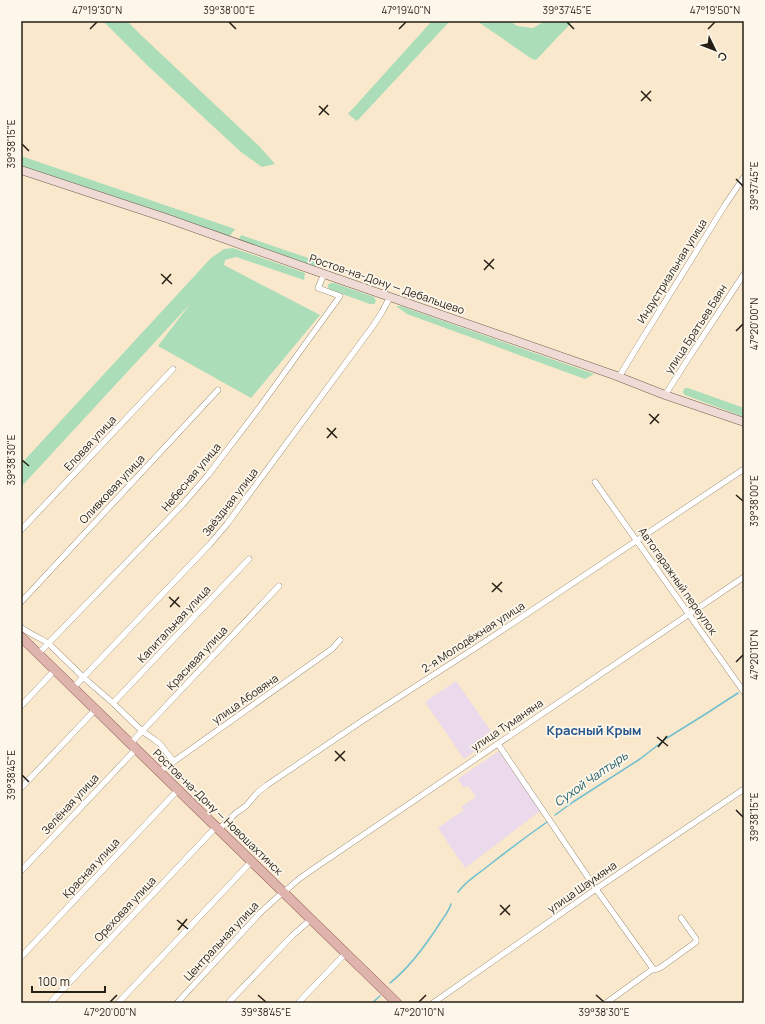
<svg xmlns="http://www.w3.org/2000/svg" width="765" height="1024" viewBox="0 0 765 1024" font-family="Manrope,sans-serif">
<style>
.education{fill:#ebdaeb}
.green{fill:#aaddb8}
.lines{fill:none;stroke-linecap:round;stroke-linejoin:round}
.stream{stroke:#70c0cf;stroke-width:1.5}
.street-casing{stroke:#706149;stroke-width:6}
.secondary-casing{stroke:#706149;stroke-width:9}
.primary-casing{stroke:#905f55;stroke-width:10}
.street{stroke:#fff;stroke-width:5.5}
.secondary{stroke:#efdad6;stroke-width:8}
.primary{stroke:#dfb4ad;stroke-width:9}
.ticks{fill:none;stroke:#251f15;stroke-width:1.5}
.labels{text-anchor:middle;stroke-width:3.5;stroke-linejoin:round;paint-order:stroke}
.street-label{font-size:11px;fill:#251f15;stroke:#fdf6eb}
.water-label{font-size:12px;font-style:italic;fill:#175b66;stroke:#fdf6eb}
.quarter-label{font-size:13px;font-weight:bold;fill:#26568a;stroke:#fdf6eb}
.neatline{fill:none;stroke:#251f15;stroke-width:1.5}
.ticks-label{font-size:10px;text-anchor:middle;fill:#251f15}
</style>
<rect width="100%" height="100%" fill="#f9e8cc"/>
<g class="education">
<polygon points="456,681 495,737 464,759 425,702"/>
<polygon points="499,751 540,811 465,868 438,828 464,810 461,807 476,797 468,786 464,788 458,779"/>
</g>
<g class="green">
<polygon points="103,21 127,21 142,36 259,146 275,164 262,167 241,152 148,66"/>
<polygon points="432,21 450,21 357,121 348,114"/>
<polygon points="477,21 510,21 517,26 533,28 545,21 573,21 536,60 532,59"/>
<polygon points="21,156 235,229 229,237 21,167"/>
<polygon points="241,235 317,261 315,267 238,241"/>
<polygon points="233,248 305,273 304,280 236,257 225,260 224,265 320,315 251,398 158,346 190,304 21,487 21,464 211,258 224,249"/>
<polygon points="330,283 334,283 374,297 376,301 375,303 374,304 370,304 331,290 328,288 328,285"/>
<polygon points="396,306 401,306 594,374 585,379 407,314"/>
<polygon points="685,388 688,388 744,408 744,417 685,395 683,393 683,391"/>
</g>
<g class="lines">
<g class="stream">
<polyline points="555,815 573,802 640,759 667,738 704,715 738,693"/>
<path d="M 458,892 C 468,879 476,876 488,866 C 507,851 527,836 547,822"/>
<path d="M 390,983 C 410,967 426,945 440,923 C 444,917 449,911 451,904"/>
<polyline points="372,1003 380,996"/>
</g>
<defs>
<g id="street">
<polyline points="619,377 634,352 725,205 744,177"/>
<polyline points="665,395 688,359 744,274"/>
<polyline points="595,482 744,692"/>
<polyline points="21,530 173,369"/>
<polyline points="21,602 218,390"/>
<path d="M 21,627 C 29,634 39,637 48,643 L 83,677 L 113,703 L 142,731 L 155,740 L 160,744 L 170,757 L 174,761"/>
<polyline points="38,654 183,504 208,475 259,408 340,296 318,288 324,274"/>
<polyline points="73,688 210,544 227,524 373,326 382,312 390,297"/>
<polyline points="113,703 249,559"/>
<polyline points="21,706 53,672"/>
<polyline points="130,744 279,586"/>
<polyline points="498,744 596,889 654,970 660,968 696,942 696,939 681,918"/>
<polyline points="159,772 332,649 340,640"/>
<polyline points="21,788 93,712"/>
<polyline points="219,829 236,813 246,806 257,793 267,785 365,719 483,643 744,469"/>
<polyline points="21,871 134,751"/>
<polyline points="284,892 299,879 316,867 744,577"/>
<polyline points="21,957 176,792"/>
<polyline points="50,1003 214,829"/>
<polyline points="118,1003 249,864"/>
<polyline points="177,1003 261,912 281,894"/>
<polyline points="228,1003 292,936 309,921"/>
<polyline points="298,1003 344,955"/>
<polyline points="433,1003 596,889 744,789"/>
<polyline points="606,1003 653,969"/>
</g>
<polyline id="secondary" points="21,170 166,218 324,274 614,375 665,395 744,422"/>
<polyline id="primary" points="21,637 397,1003"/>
</defs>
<use href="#street" class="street-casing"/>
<use href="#secondary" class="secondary-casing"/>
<use href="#primary" class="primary-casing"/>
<use href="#street" class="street"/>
<use href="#secondary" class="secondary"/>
<use href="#primary" class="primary"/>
</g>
<path class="ticks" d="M 229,22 L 236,29M 567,22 L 574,29M 90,29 L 97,22M 399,29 L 406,22M 708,29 L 715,22M 641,91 L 651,101M 641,101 L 651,91M 319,106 L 329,115M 319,115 L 328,105M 22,144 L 29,151M 736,179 L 743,186M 484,260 L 494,269M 484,270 L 494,259M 161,274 L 172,284M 162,284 L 171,274M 736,331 L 743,324M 649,414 L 659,423M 650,424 L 659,414M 327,428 L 337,438M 327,438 L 336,428M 22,460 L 29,466M 736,495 L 743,501M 492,583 L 502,592M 492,592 L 502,582M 169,597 L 180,607M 170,607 L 179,597M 736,662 L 743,655M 657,737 L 668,746M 658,747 L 667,736M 335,751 L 345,761M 335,761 L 345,751M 22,775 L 29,782M 736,810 L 743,817M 500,905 L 510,915M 500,915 L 510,905M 177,920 L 188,929M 178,930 L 187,919M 258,995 L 266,1002M 596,995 L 604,1002M 110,1002 L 117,995M 419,1002 L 426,995"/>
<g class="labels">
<g class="street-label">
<text transform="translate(672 271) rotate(-58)" y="4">Индустриальная улица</text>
<text transform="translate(387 284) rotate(19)" y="4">Ростов-на-Дону — Дебальцево</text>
<text transform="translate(696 329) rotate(-57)" y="4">улица Братьев Баян</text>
<text transform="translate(90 443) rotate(-47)" y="4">Еловая улица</text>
<text transform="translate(191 477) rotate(-50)" y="4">Небесная улица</text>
<text transform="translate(112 489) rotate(-47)" y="4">Оливковая улица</text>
<text transform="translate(230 502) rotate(-52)" y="4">Звёздная улица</text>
<text transform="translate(678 581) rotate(55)" y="4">Автогаражный переулок</text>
<text transform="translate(174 624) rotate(-47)" y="4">Капитальная улица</text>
<text transform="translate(473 637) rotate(-33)" y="4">2-я Молодёжная улица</text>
<text transform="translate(197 658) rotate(-47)" y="4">Красивая улица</text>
<text transform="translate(245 699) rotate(-35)" y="4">улица Абовяна</text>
<text transform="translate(507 725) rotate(-34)" y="4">улица Туманяна</text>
<text transform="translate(70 804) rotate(-47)" y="4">Зелёная улица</text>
<text transform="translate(218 812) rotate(44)" y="4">Ростов-на-Дону — Новошахтинск</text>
<text transform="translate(91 868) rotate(-47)" y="4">Красная улица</text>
<text transform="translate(582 887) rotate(-35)" y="4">улица Шаумяна</text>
<text transform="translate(125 909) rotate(-47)" y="4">Ореховая улица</text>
<text transform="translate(221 941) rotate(-47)" y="4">Центральная улица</text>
</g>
<g class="water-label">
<text transform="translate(591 779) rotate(-35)" y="4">Сухой Чалтырь</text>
</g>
<g class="quarter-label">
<text x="594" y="735">Красный Крым</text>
</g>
</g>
<rect width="765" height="1024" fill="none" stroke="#fdf6eb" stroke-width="44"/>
<g transform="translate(715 50) rotate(133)" stroke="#fdf6eb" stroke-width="3" paint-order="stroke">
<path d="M0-3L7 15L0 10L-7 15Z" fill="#251f15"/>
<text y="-6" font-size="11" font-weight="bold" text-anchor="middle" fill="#251f15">С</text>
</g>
<path d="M32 986v6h73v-6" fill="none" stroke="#251f15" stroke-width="2"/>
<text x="38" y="986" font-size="12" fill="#251f15" stroke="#fdf6eb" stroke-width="3" paint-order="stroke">100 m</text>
<rect x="22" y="22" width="721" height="980" class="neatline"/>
<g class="ticks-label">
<text x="97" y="14">47°19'30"N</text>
<text x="229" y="14">39°38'00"E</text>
<text x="406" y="14">47°19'40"N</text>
<text x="567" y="14">39°37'45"E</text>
<text x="715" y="14">47°19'50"N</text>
<text transform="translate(11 144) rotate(-90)" y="4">39°38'15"E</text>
<text transform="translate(754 186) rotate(-90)" y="4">39°37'45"E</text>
<text transform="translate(754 324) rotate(-90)" y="4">47°20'00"N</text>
<text transform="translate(11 460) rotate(-90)" y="4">39°38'30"E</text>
<text transform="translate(754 501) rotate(-90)" y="4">39°38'00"E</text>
<text transform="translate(754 655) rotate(-90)" y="4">47°20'10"N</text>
<text transform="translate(11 775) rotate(-90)" y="4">39°38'45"E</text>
<text transform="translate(754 817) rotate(-90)" y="4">39°38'15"E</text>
<text x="110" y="1016">47°20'00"N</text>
<text x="266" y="1016">39°38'45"E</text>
<text x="419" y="1016">47°20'10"N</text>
<text x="604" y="1016">39°38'30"E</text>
</g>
</svg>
